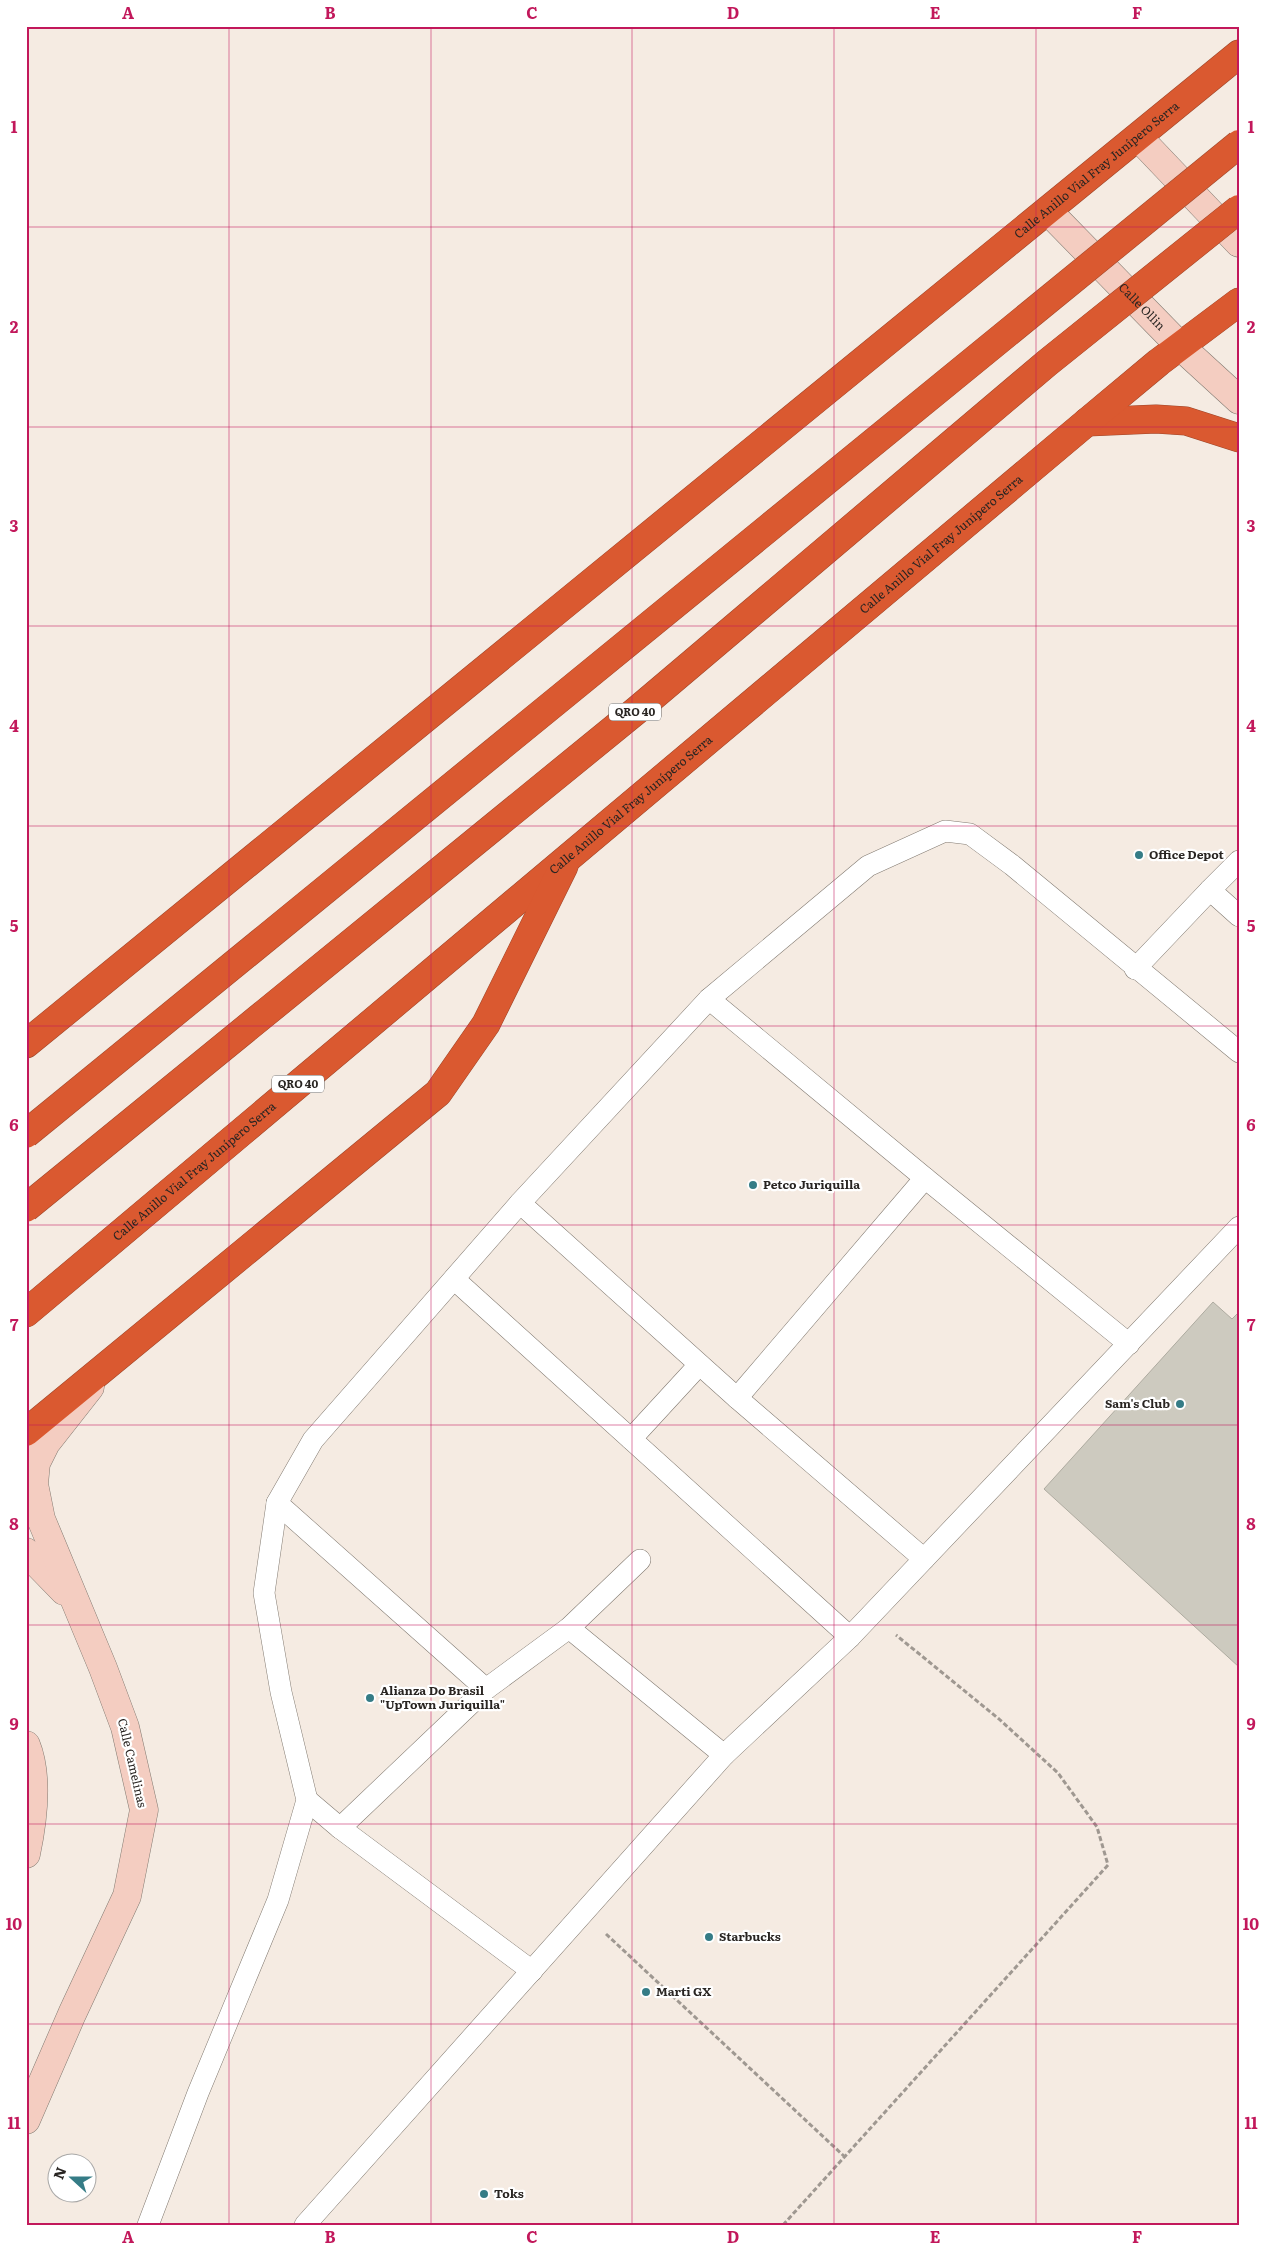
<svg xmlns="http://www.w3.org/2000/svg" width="1265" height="2251" viewBox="0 0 1265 2251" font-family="Literata,serif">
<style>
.building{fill:#cdcabf;stroke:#aeaba0}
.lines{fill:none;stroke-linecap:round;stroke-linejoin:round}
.lane-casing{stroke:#827a71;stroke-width:22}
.secondary-casing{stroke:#827a71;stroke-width:29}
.highway-casing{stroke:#9c472b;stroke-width:29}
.path{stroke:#9f9891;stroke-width:3;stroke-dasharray:5 2.5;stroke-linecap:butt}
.lane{stroke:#fff;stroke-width:21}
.secondary{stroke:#f4cdc1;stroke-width:28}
.highway{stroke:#da5930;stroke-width:28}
.highway-bridge-casing{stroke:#9c472b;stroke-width:29;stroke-linecap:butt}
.highway-bridge{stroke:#da5930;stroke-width:28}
.grid{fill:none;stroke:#c2185b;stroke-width:1;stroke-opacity:0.55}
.poi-dot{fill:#357c86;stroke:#fff;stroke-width:2}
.labels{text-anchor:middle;stroke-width:4.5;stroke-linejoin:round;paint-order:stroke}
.shield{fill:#fff;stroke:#696664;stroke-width:1}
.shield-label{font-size:11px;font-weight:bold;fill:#292522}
.street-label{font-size:12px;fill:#292522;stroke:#fff}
.poi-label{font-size:12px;font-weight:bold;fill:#292522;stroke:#fff;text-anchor:start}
.neatline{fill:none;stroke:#c2185b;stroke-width:2}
.grid-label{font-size:16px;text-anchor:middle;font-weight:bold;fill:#c2185b}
</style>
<rect width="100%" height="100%" fill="#f5ebe2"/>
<polygon class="building" points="1213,1302 1232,1319 1239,1312 1239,1667 1044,1489"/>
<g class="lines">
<defs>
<g id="lane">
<polyline points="1210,890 1239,861"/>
<polyline points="1135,969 1210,890 1239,916"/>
<polyline points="709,999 925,1178 1129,1344"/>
<polyline points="520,1203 737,1398 924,1559"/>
<polyline points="454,1279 850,1637"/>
<polyline points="737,1398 925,1178"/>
<polyline points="631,1439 699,1365"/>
<polyline points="277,1503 486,1689"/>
<polyline points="569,1628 724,1755"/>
<polyline points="307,1800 340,1828 532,1971"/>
<polyline points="340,1828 486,1689 569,1628 640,1560"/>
<polyline points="148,2225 198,2093 278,1900 307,1800 281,1692 264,1593 277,1503 313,1440 520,1203 709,999 868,866 945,831 970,834 1012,865 1239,1052"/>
<polyline points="305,2225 724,1755 850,1637 1239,1227"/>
</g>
<g id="secondary">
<polyline points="1139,138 1239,243"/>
<path id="s1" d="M 1048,211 L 1180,346 L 1239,400"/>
<polyline points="26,1552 64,1591"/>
<path d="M 26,1745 C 39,1777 33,1821 26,1854"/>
<polyline points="26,2120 72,2014 127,1896 144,1810 125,1727 103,1668 41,1519 34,1484 36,1463 46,1443 90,1387"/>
</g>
<g id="highway">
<polyline points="1087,422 1156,419 1186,421 1239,438"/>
<path id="s2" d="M 26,1044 L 1239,54"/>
<path id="s3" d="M 26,1313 L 1087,422 L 1159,362 L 1239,302"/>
<polyline points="26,1432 438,1093 486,1024 564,866"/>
</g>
</defs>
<use href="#lane" class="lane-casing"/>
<use href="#secondary" class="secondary-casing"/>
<use href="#highway" class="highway-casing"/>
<g class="path">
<polyline points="606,1934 845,2157"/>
<polyline points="783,2225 1108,1865 1097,1827 1058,1773 999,1719 896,1635"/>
</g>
<use href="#lane" class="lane"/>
<use href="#secondary" class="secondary"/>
<use href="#highway" class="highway"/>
<defs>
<g id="highway-bridge">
<polyline points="26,1134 1239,144"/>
<polyline points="26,1208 637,710 1047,363 1239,209"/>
</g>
</defs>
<use href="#highway-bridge" class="highway-bridge-casing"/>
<use href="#highway-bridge" class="highway-bridge"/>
</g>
<path class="grid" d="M 229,26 L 229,2225M 431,26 L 431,2225M 632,26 L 632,2225M 834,26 L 834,2225M 1036,26 L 1036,2225M 26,227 L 1239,227M 26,427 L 1239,427M 26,626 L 1239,626M 26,826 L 1239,826M 26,1026 L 1239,1026M 26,1225 L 1239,1225M 26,1425 L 1239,1425M 26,1625 L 1239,1625M 26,1824 L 1239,1824M 26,2024 L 1239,2024"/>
<g class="poi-dot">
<circle cx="1139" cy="855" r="5"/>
<circle cx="753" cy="1185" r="5"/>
<circle cx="1180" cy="1404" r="5"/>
<circle cx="370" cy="1698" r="5"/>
<circle cx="709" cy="1937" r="5"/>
<circle cx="646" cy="1992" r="5"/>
<circle cx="484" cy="2194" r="5"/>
</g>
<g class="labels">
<g class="shield">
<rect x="609" y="703.5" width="52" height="17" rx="4"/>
<rect x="272" y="1075.5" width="52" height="17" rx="4"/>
</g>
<g class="shield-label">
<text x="635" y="716">QRO 40</text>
<text x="298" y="1088">QRO 40</text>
</g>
<g class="street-label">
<text dy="4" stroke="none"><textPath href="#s2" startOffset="1382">Calle Anillo Vial Fray Junípero Serra</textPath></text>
<text dy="4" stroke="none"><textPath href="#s1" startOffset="134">Calle Ollin</textPath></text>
<text dy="4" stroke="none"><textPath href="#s3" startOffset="1195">Calle Anillo Vial Fray Junípero Serra</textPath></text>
<text dy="4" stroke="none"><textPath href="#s3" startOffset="790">Calle Anillo Vial Fray Junípero Serra</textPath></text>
<text dy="4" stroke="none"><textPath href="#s3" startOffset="220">Calle Anillo Vial Fray Junípero Serra</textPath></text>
<text transform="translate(132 1763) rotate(77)" y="4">Calle Camelinas</text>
</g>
<g class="poi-label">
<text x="1149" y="859">Office Depot</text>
<text x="763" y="1189">Petco Juriquilla</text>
<text x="1170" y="1408" text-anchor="end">Sam's Club</text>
<text x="380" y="1695">Alianza Do Brasil<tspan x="380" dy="14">"UpTown Juriquilla"</tspan></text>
<text x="719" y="1941">Starbucks</text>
<text x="656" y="1996">Marti GX</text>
<text x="494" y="2198">Toks</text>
</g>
</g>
<rect width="1265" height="2251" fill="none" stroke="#ffffff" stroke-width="55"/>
<g transform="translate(72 2178) rotate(291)"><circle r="24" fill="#ffffff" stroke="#a9a8a7"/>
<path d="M0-4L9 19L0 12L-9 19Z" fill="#357c86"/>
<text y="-8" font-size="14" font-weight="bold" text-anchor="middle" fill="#292522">N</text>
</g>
<rect x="28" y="28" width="1210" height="2196" class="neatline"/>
<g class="grid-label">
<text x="128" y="19">A</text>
<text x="330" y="19">B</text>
<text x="532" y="19">C</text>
<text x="733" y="19">D</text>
<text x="935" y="19">E</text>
<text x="1137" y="19">F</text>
<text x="14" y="133">1</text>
<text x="1251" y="133">1</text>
<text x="14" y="333">2</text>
<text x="1251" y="333">2</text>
<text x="14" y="532">3</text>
<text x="1251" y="532">3</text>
<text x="14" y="732">4</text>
<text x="1251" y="732">4</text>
<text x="14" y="932">5</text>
<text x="1251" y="932">5</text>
<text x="14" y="1131">6</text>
<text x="1251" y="1131">6</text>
<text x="14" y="1331">7</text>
<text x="1251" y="1331">7</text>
<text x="14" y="1530">8</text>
<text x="1251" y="1530">8</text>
<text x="14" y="1730">9</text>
<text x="1251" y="1730">9</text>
<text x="14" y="1930">10</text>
<text x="1251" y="1930">10</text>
<text x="14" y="2129">11</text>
<text x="1251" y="2129">11</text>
<text x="128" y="2243">A</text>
<text x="330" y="2243">B</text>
<text x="532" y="2243">C</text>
<text x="733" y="2243">D</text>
<text x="935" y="2243">E</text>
<text x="1137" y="2243">F</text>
</g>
</svg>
